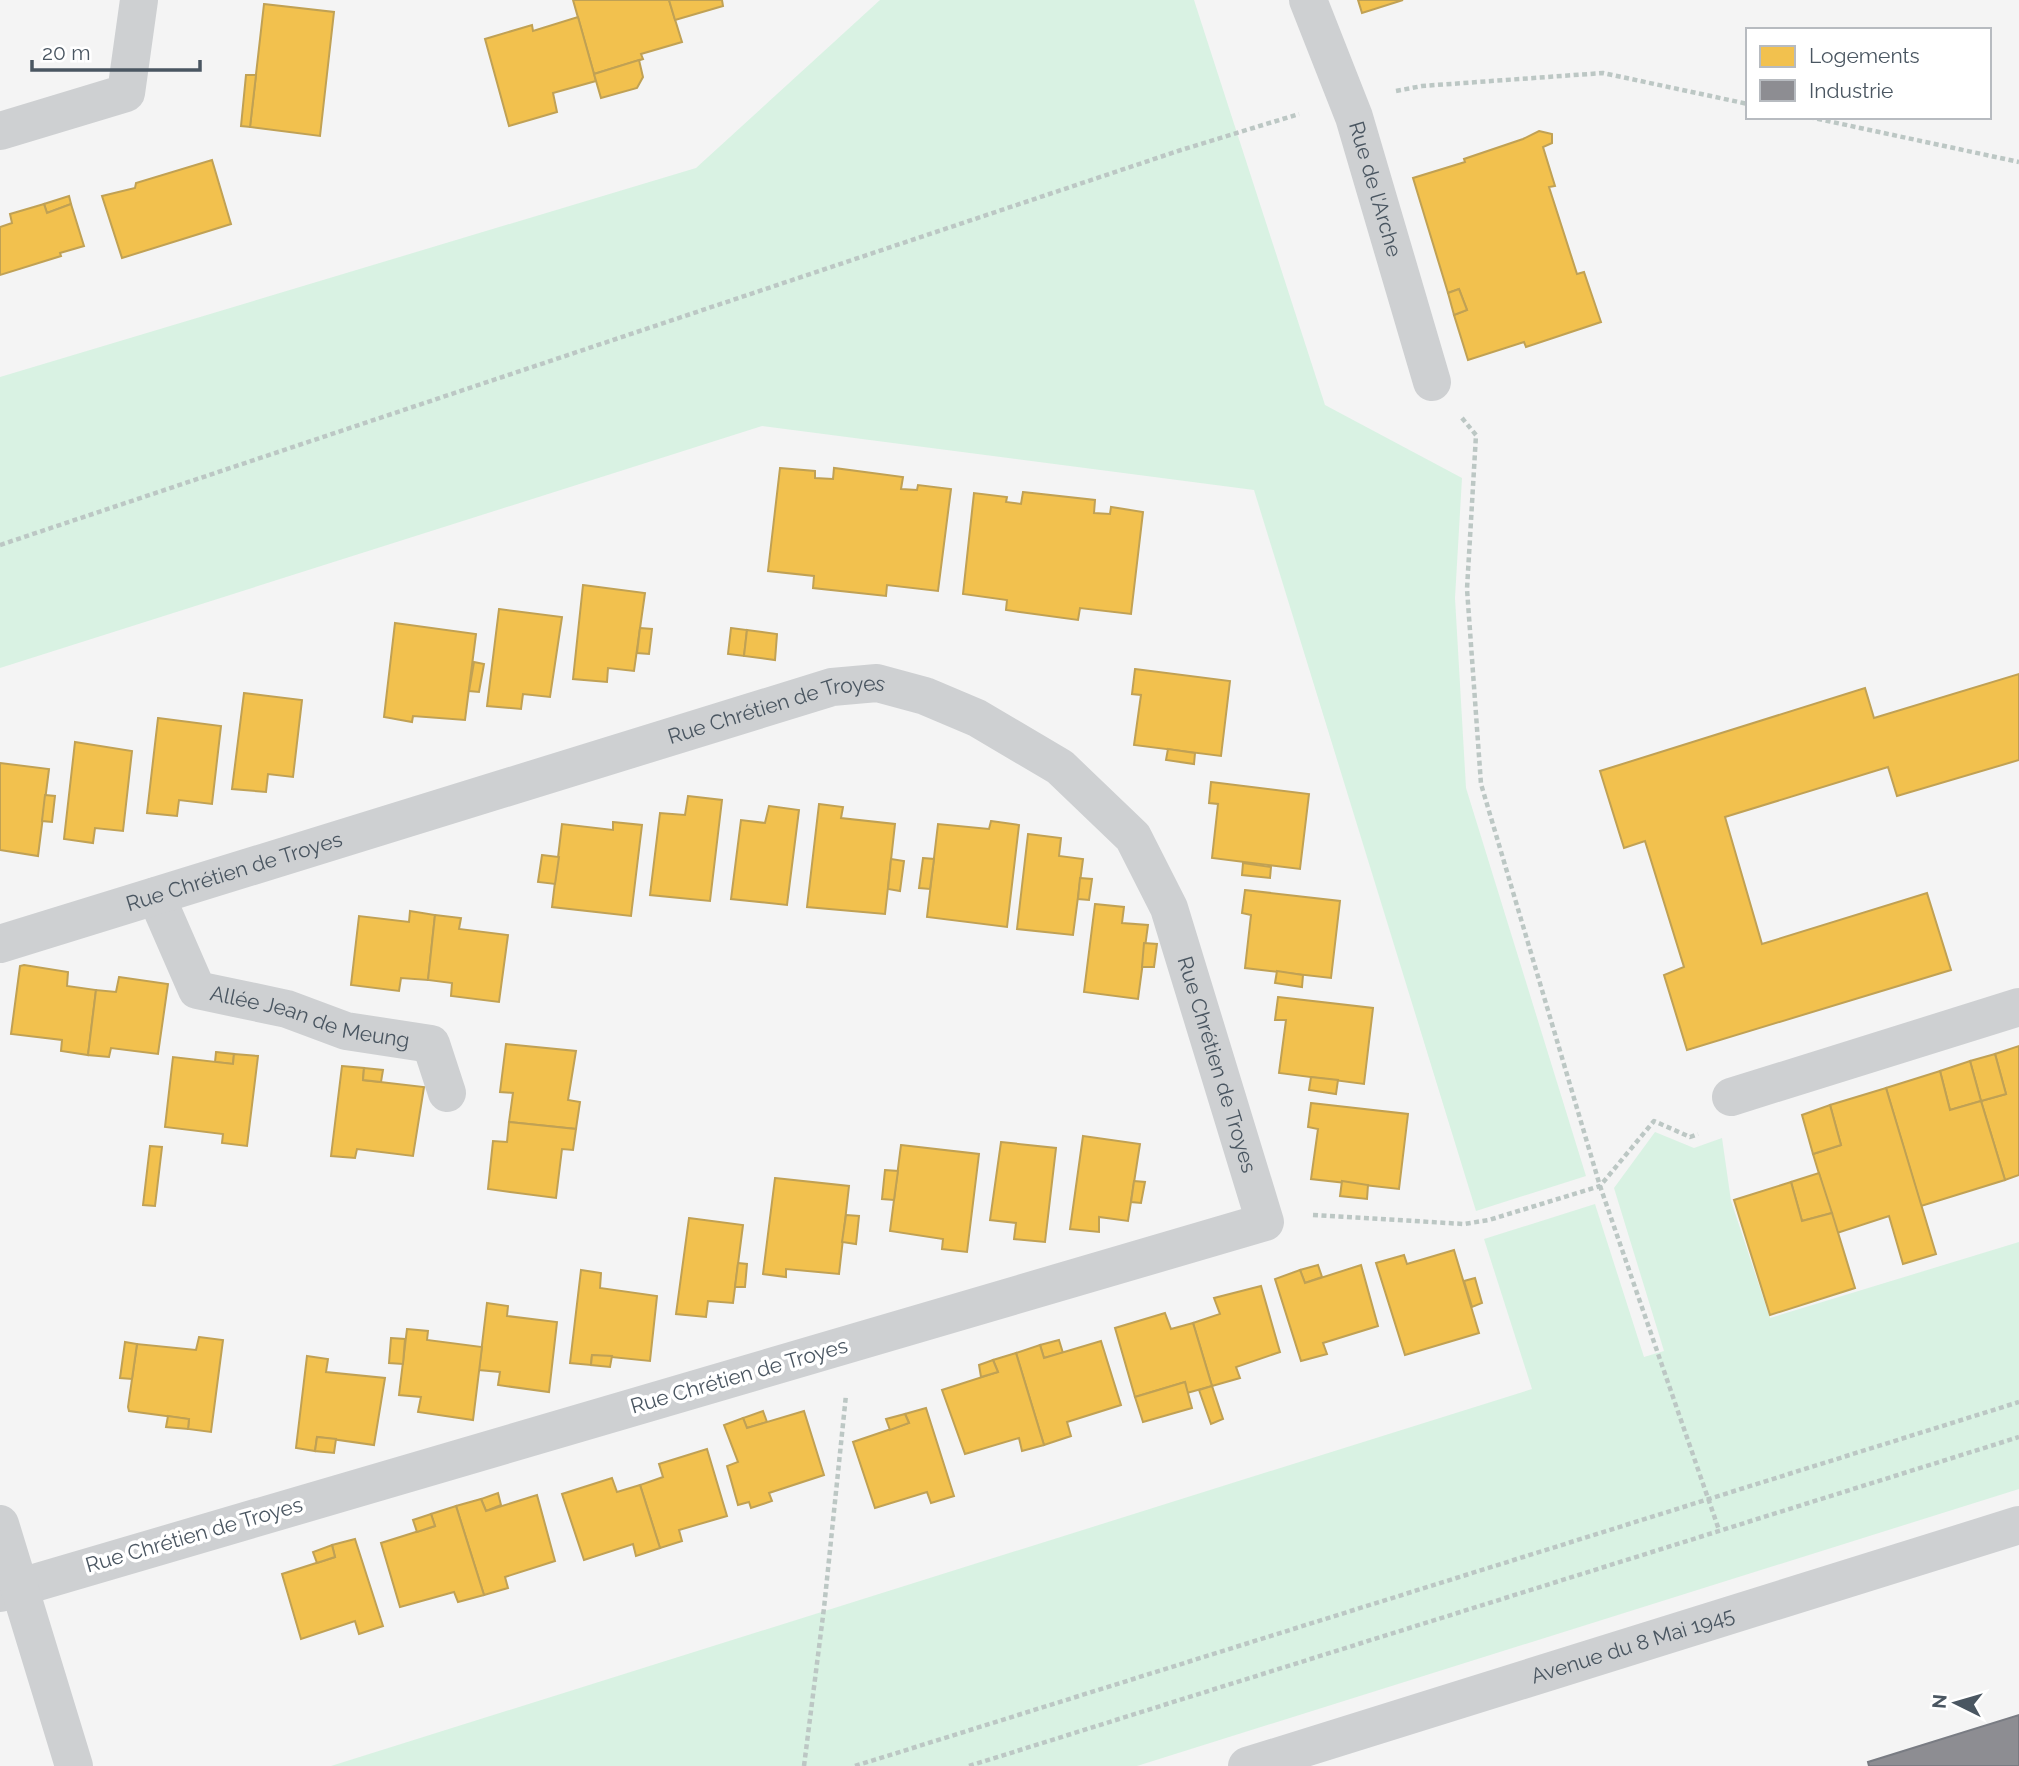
<svg xmlns="http://www.w3.org/2000/svg" width="2019" height="1766" viewBox="0 0 2019 1766" font-family="Raleway,sans-serif">
<style>
.green{fill:#d9f2e3}
.homes{fill:#f2c14e;stroke:#c0a154;stroke-width:2}
.industry{fill:#8d8d92;stroke:#797c83;stroke-width:2}
.lines{fill:none;stroke-linecap:round;stroke-linejoin:round}
.path{stroke:#bcc7c4;stroke-width:4.5;stroke-dasharray:5 3.5;stroke-linecap:butt}
.minor{stroke:#ced0d2;stroke-width:38}
.labels{text-anchor:middle;stroke-width:7;stroke-linejoin:round;paint-order:stroke}
.street-label{font-size:21px;fill:#4a5661;stroke:#fff}
</style>
<rect width="100%" height="100%" fill="#f4f4f4"/>
<g class="green">
<polygon points="880,0 1194,0 1325,405 1462,478 1455,598 1466,788 1586,1176 1476,1211 1254,490 762,426 0,668 0,377 696,168"/>
<polygon points="1655,1132 1694,1148 1722,1138 1731,1201 1770,1318 2019,1242 2019,1489 1137,1766 331,1766 1532,1389 1484,1239 1595,1204 1644,1357 1664,1351 1614,1188"/>
</g>
<g class="homes">
<polygon points="573,0 669,0 682,42 641,54 643,59 594,74"/>
<polygon points="669,0 722,0 723,6 675,20"/>
<polygon points="1358,0 1403,0 1362,13"/>
<polygon points="264,4 334,12 320,136 250,127"/>
<polygon points="578,17 596,81 553,93 557,112 509,126 485,39 532,25 533,31"/>
<polygon points="639,60 643,77 637,88 601,98 594,74"/>
<polygon points="246,75 256,75 250,127 241,126"/>
<polygon points="1539,131 1552,134 1552,143 1543,147 1555,186 1549,187 1577,274 1584,272 1601,322 1526,347 1524,342 1468,360 1454,315 1467,310 1459,289 1448,293 1413,178 1465,162 1464,159 1523,139"/>
<polygon points="212,160 231,224 122,258 102,196 135,188 136,183"/>
<polygon points="69,196 71,204 47,213 44,204"/>
<polygon points="44,204 47,213 71,204 84,246 60,253 61,256 0,275 0,227 12,223 10,214"/>
<polygon points="1459,289 1467,310 1454,315 1448,293"/>
<polygon points="780,468 815,471 815,478 833,479 834,468 903,477 901,489 917,490 918,485 951,489 938,591 887,585 886,596 813,588 814,576 768,571"/>
<polygon points="1023,492 1095,500 1094,513 1110,514 1111,507 1143,512 1131,614 1080,608 1078,620 1006,610 1007,600 963,594 974,493 1007,497 1006,502 1021,504"/>
<polygon points="583,585 645,593 634,671 608,668 607,682 573,679"/>
<polygon points="499,609 562,617 550,697 523,694 521,709 487,706"/>
<polygon points="395,623 476,634 465,720 413,716 412,722 384,717"/>
<polygon points="640,628 652,629 649,654 637,653"/>
<polygon points="731,628 747,630 744,656 728,654"/>
<polygon points="747,630 777,634 775,660 744,656"/>
<polygon points="474,662 484,664 479,692 469,691"/>
<polygon points="1135,669 1230,681 1221,756 1134,745 1141,695 1132,694"/>
<polygon points="2019,674 2019,760 1897,796 1888,767 1725,817 1762,944 1927,893 1951,970 1687,1050 1664,975 1684,967 1645,841 1624,848 1600,771 1865,688 1874,718"/>
<polygon points="244,693 302,700 293,777 268,774 266,792 232,789"/>
<polygon points="158,718 221,726 212,804 179,800 177,816 147,813"/>
<polygon points="75,742 132,751 123,831 95,828 93,843 64,839"/>
<polygon points="1168,749 1195,753 1194,764 1166,760"/>
<polygon points="0,763 49,769 38,856 0,850"/>
<polygon points="1211,782 1309,794 1300,869 1212,858 1218,804 1209,803"/>
<polygon points="45,795 55,796 52,822 42,821"/>
<polygon points="688,796 722,800 710,901 650,895 660,813 685,815"/>
<polygon points="819,804 843,807 841,818 895,824 885,914 807,907"/>
<polygon points="769,806 799,810 787,905 731,899 741,820 765,823"/>
<polygon points="991,821 1019,825 1007,927 927,917 938,824 989,829"/>
<polygon points="613,822 642,825 631,916 552,907 562,824 613,830"/>
<polygon points="1028,834 1061,838 1059,856 1083,859 1073,935 1017,929"/>
<polygon points="542,855 559,857 555,884 538,882"/>
<polygon points="923,858 934,859 930,889 919,888"/>
<polygon points="891,859 904,861 900,891 888,889"/>
<polygon points="1243,863 1271,867 1270,878 1242,875"/>
<polygon points="1080,878 1092,879 1089,900 1078,899"/>
<polygon points="1245,890 1340,901 1331,978 1245,968 1251,915 1242,913"/>
<polygon points="1095,904 1124,907 1122,923 1148,925 1138,999 1084,992"/>
<polygon points="410,911 435,915 428,980 401,978 399,991 351,985 359,916 409,922"/>
<polygon points="435,915 461,918 459,929 508,935 499,1002 451,996 452,983 428,980"/>
<polygon points="1144,943 1157,944 1154,967 1142,967"/>
<polygon points="24,965 68,972 67,986 96,990 88,1055 61,1051 62,1040 11,1034 20,966"/>
<polygon points="1277,971 1303,975 1302,987 1275,983"/>
<polygon points="119,977 168,984 158,1054 111,1048 109,1057 88,1055 96,990 116,992"/>
<polygon points="1278,997 1373,1008 1364,1084 1279,1073 1286,1020 1275,1020"/>
<polygon points="506,1044 576,1051 568,1100 580,1102 576,1129 509,1122 513,1093 500,1092"/>
<polygon points="2019,1046 2019,1175 2005,1180 1981,1101 2006,1094 1995,1054"/>
<polygon points="216,1052 234,1054 233,1064 215,1062"/>
<polygon points="234,1054 258,1056 247,1146 222,1143 223,1134 165,1127 173,1057 233,1064"/>
<polygon points="1995,1054 2006,1094 1981,1101 1970,1061"/>
<polygon points="1970,1061 1981,1101 1950,1110 1940,1071"/>
<polygon points="342,1066 364,1068 363,1080 424,1087 413,1156 357,1149 355,1158 331,1156"/>
<polygon points="364,1068 383,1070 381,1082 363,1080"/>
<polygon points="1940,1071 1950,1110 1981,1101 2005,1180 1921,1206 1886,1088"/>
<polygon points="1311,1077 1338,1080 1336,1094 1309,1090"/>
<polygon points="1886,1088 1936,1254 1903,1264 1889,1216 1837,1233 1813,1154 1841,1145 1830,1105"/>
<polygon points="1311,1103 1408,1114 1399,1189 1311,1179 1318,1129 1308,1127"/>
<polygon points="1830,1105 1841,1145 1813,1154 1802,1115"/>
<polygon points="509,1122 576,1129 573,1150 562,1149 556,1198 488,1189 493,1141 507,1142"/>
<polygon points="1083,1136 1140,1144 1128,1221 1099,1217 1099,1232 1070,1229"/>
<polygon points="1001,1142 1056,1148 1045,1242 1014,1239 1016,1223 990,1220"/>
<polygon points="901,1145 979,1154 967,1252 942,1249 943,1239 890,1231"/>
<polygon points="150,1146 162,1147 155,1206 143,1205"/>
<polygon points="885,1170 898,1171 894,1200 882,1199"/>
<polygon points="1819,1173 1832,1213 1802,1221 1791,1182"/>
<polygon points="775,1178 849,1186 839,1274 786,1269 786,1277 763,1274"/>
<polygon points="1134,1181 1145,1182 1141,1203 1131,1202"/>
<polygon points="1342,1181 1368,1185 1367,1199 1340,1196"/>
<polygon points="1791,1182 1802,1221 1832,1213 1855,1288 1770,1315 1734,1200"/>
<polygon points="846,1215 859,1216 856,1244 842,1242"/>
<polygon points="689,1218 743,1225 733,1303 708,1301 706,1317 676,1314"/>
<polygon points="1454,1250 1479,1333 1405,1355 1376,1263 1404,1255 1407,1264"/>
<polygon points="738,1263 747,1264 745,1287 735,1287"/>
<polygon points="1318,1265 1322,1277 1305,1283 1300,1270"/>
<polygon points="1361,1265 1378,1326 1323,1343 1327,1354 1301,1361 1275,1279 1300,1270 1305,1283"/>
<polygon points="581,1270 601,1273 600,1288 657,1296 650,1361 592,1355 591,1365 570,1363"/>
<polygon points="1475,1278 1482,1303 1472,1307 1464,1281"/>
<polygon points="1261,1286 1280,1352 1236,1367 1240,1378 1212,1386 1193,1323 1220,1314 1214,1298"/>
<polygon points="487,1303 508,1306 507,1316 557,1322 549,1392 498,1385 500,1372 479,1370"/>
<polygon points="1165,1313 1171,1329 1193,1323 1212,1386 1187,1393 1185,1382 1135,1397 1115,1328"/>
<polygon points="407,1329 428,1331 427,1340 482,1347 473,1420 418,1412 421,1397 399,1395"/>
<polygon points="199,1337 223,1340 211,1432 188,1429 189,1419 129,1411 128,1407 137,1344 196,1350"/>
<polygon points="391,1338 405,1339 403,1364 389,1363"/>
<polygon points="1059,1340 1063,1353 1044,1358 1040,1345"/>
<polygon points="1101,1341 1121,1405 1067,1422 1071,1436 1044,1445 1016,1353 1040,1345 1044,1358"/>
<polygon points="125,1342 137,1344 132,1379 120,1378"/>
<polygon points="1016,1353 1044,1445 1022,1451 1019,1438 965,1454 942,1390 998,1372 993,1360"/>
<polygon points="592,1355 612,1356 610,1367 591,1365"/>
<polygon points="307,1356 328,1359 326,1372 385,1378 374,1445 317,1437 315,1451 296,1448"/>
<polygon points="993,1360 998,1372 981,1377 979,1365"/>
<polygon points="1185,1382 1192,1408 1143,1422 1135,1397"/>
<polygon points="1212,1386 1223,1419 1211,1424 1199,1390"/>
<polygon points="926,1408 954,1496 931,1503 927,1492 875,1508 853,1442 909,1423 905,1414"/>
<polygon points="763,1411 767,1422 747,1428 743,1418"/>
<polygon points="804,1411 824,1475 769,1493 772,1501 751,1508 749,1502 738,1505 727,1466 738,1462 724,1425 743,1418 747,1428"/>
<polygon points="905,1414 909,1423 890,1430 886,1419"/>
<polygon points="168,1416 189,1419 188,1429 166,1427"/>
<polygon points="317,1437 336,1439 334,1453 315,1451"/>
<polygon points="707,1449 727,1516 679,1530 682,1541 660,1548 640,1485 663,1477 659,1464"/>
<polygon points="612,1478 617,1492 640,1485 660,1548 636,1556 633,1544 584,1560 562,1494"/>
<polygon points="498,1493 501,1505 486,1511 481,1499"/>
<polygon points="537,1495 555,1561 505,1577 508,1588 484,1595 456,1506 481,1499 486,1511"/>
<polygon points="456,1506 484,1595 458,1602 454,1592 400,1607 381,1543 435,1526 431,1514"/>
<polygon points="431,1514 435,1526 417,1532 413,1520"/>
<polygon points="355,1539 383,1626 359,1634 355,1621 301,1639 282,1574 335,1557 332,1545"/>
<polygon points="332,1545 335,1557 317,1563 313,1552"/>
</g>
<polygon class="industry" points="2019,1715 2019,1766 1869,1766 1868,1762"/>
<g class="lines">
<g class="path">
<polyline points="1396,91 1422,86 1603,73 1748,104"/>
<polyline points="1809,117 2019,162"/>
<polyline points="1462,418 1476,435 1467,589 1481,784 1600,1186 1719,1530"/>
<polyline points="0,545 1181,150 1299,114"/>
<polyline points="1313,1215 1464,1224 1489,1220 1600,1186 1654,1121 1690,1137 1698,1134"/>
<polyline points="804,1766 824,1608 846,1395"/>
<polyline points="855,1766 2019,1402"/>
<polyline points="969,1766 2019,1437"/>
</g>
<g class="minor">
<path id="s1" d="M 1308,0 L 1354,117 L 1432,382"/>
<polyline points="0,131 126,93 139,0"/>
<path id="s2" d="M 156,896 L 197,990 L 287,1009 L 346,1031 L 431,1044 L 447,1093"/>
<path id="s3" d="M 0,944 L 832,687 L 877,683 L 925,696 L 977,718 L 1060,767 L 1133,837 L 1169,908 L 1265,1222 L 0,1593"/>
<polyline points="1731,1097 2019,1007"/>
<polyline points="0,1524 74,1766"/>
<path id="s4" d="M 1247,1766 L 2019,1525"/>
</g>
</g>
<g class="labels">
<g class="street-label">
<text dy="7" stroke="none"><textPath href="#s1" startOffset="201">Rue de l'Arche</textPath></text>
<text dy="7" stroke="none"><textPath href="#s3" startOffset="812">Rue Chrétien de Troyes</textPath></text>
<text dy="7" stroke="none"><textPath href="#s3" startOffset="245">Rue Chrétien de Troyes</textPath></text>
<text dy="7" stroke="none"><textPath href="#s2" startOffset="219">Allée Jean de Meung</textPath></text>
<text dy="7" stroke="none"><textPath href="#s3" startOffset="1463">Rue Chrétien de Troyes</textPath></text>
<text transform="translate(739 1376) rotate(-16)" y="7">Rue Chrétien de Troyes</text>
<text transform="translate(194 1535) rotate(-16)" y="7">Rue Chrétien de Troyes</text>
<text dy="7" stroke="none"><textPath href="#s4" startOffset="404">Avenue du 8 Mai 1945</textPath></text>
</g>
</g>
<rect x="1746" y="28" width="245" height="91" fill="#ffffff" stroke="#b7bbc0" stroke-width="2"/>
<rect x="1760" y="46" width="35" height="21" fill="#f2c14e" stroke="#b7bbc0" stroke-width="2"/>
<text x="1809" y="63" font-size="21" fill="#4a5661">Logements</text>
<rect x="1760" y="80" width="35" height="21" fill="#8d8d92" stroke="#b7bbc0" stroke-width="2"/>
<text x="1809" y="98" font-size="21" fill="#4a5661">Industrie</text>
<g transform="translate(1956 1703) rotate(275)" stroke="#ffffff" stroke-width="5" paint-order="stroke">
<path d="M0-5L12 26L0 18L-12 26Z" fill="#4a5661"/>
<text y="-10" font-size="19" font-weight="bold" text-anchor="middle" fill="#4a5661">N</text>
</g>
<path d="M32 60v10h168v-10" fill="none" stroke="#4a5661" stroke-width="3.5"/>
<text x="42" y="60" font-size="21" fill="#4a5661" stroke="#ffffff" stroke-width="5" paint-order="stroke">20 m</text>
</svg>
